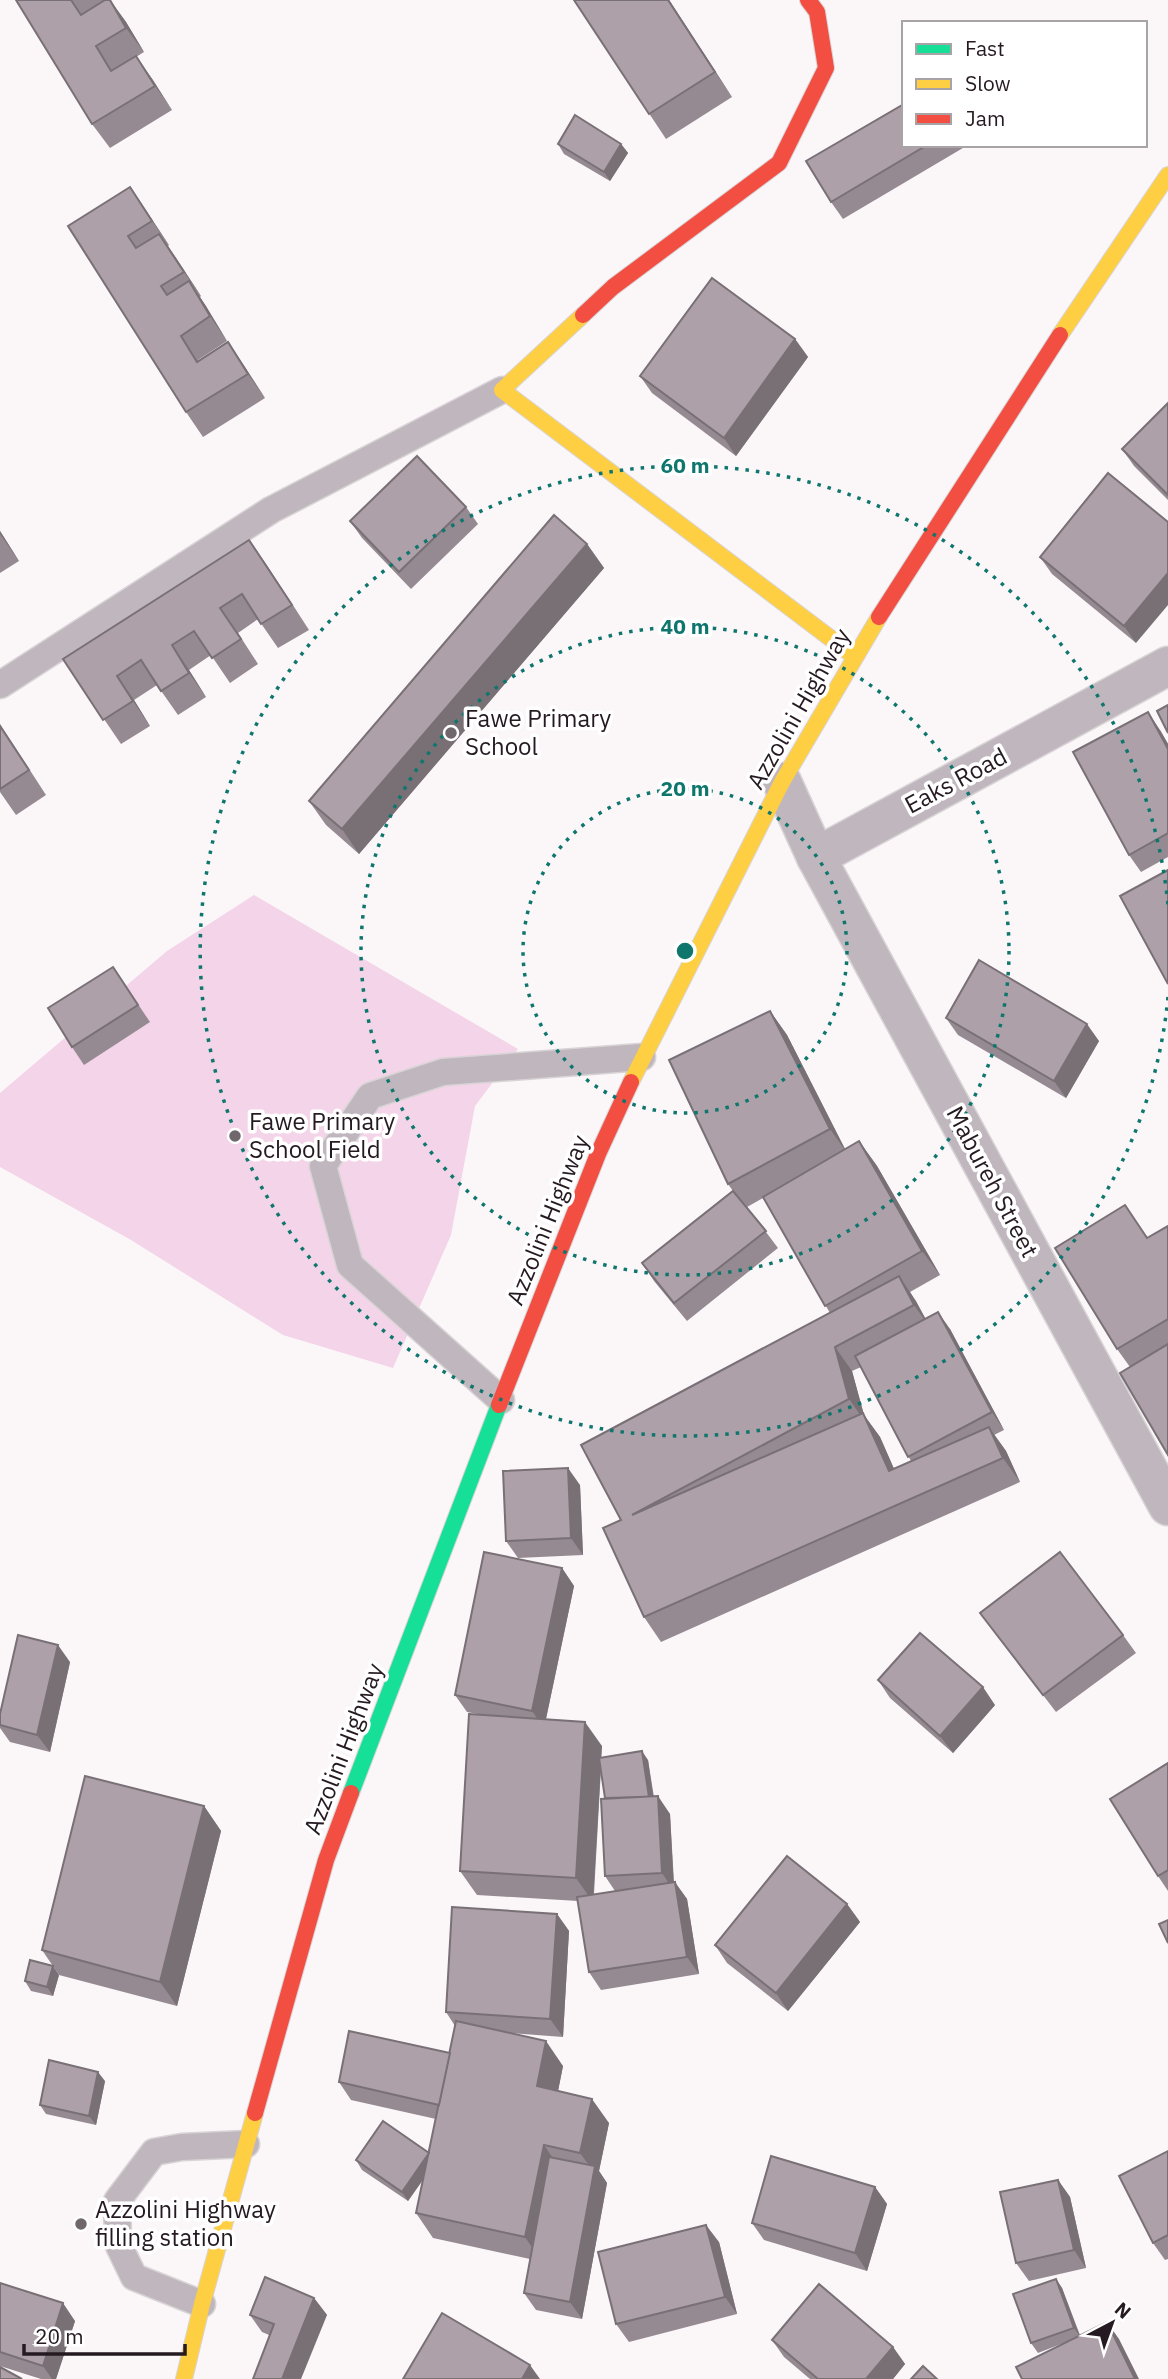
<svg xmlns="http://www.w3.org/2000/svg" width="1168" height="2379" viewBox="0 0 1168 2379" font-family="'IBM Plex Sans',sans-serif">
<style>
.green{fill:#f3d4e8}
.lines{fill:none;stroke-linecap:round;stroke-linejoin:round}
.lane-casing{stroke:#d8d4d6;stroke-width:29}
.street-casing{stroke:#d8d4d6;stroke-width:41}
.fast-casing{stroke:#d8d4d6;stroke-width:18}
.slow-casing{stroke:#d8d4d6;stroke-width:18}
.jam-casing{stroke:#d8d4d6;stroke-width:18}
.lane{stroke:#c0b6bd;stroke-width:26}
.street{stroke:#c0b6bd;stroke-width:38}
.fast{stroke:#16e098;stroke-width:16}
.slow{stroke:#ffcf43;stroke-width:16}
.jam{stroke:#f24e42;stroke-width:16}
.wall{fill:#958a91;fill-rule:evenodd}
.shaded-wall{fill:#797076}
.building{fill:#ada0a9;stroke:#797076;stroke-width:2}
.ring{fill:none;stroke:#0f766e;stroke-width:3.5;stroke-dasharray:3.5 7}
.poi-dot{fill:#70676d;stroke:#fff;stroke-width:2.5}
.labels{text-anchor:middle;stroke-width:7;stroke-linejoin:round;paint-order:stroke}
.street-label{font-size:24px;fill:#251a21;stroke:#fff}
.poi-label{font-size:24px;fill:#251a21;stroke:#fff;text-anchor:start}
.centre{fill:#0f766e;stroke:#fff;stroke-width:3.5}
.ring-label{font-size:21px;text-anchor:middle;font-weight:bold;fill:#0f766e;stroke:#fff;stroke-width:7;stroke-linejoin:round;paint-order:stroke}
</style>
<rect width="100%" height="100%" fill="#fbf7f9"/>
<polygon class="green" points="254,895 518,1049 475,1106 451,1235 393,1368 283,1335 131,1240 0,1167 0,1093 167,951"/>
<g class="lines">
<defs>
<g id="lane">
<polyline points="0,685 271,510 502,390"/>
<polyline points="501,1400 350,1265 323,1166 370,1096 443,1072 642,1057"/>
<polyline points="202,2304 134,2277 118,2244 117,2201 154,2152 182,2147 246,2144"/>
</g>
<g id="street">
<polyline points="782,782 816,857 1168,1506"/>
<polyline points="816,857 1168,666"/>
</g>
<polyline id="fast" points="351,1793 499,1405"/>
<g id="slow">
<polyline points="583,315 502,390 854,656"/>
<polyline points="1060,335 1168,175"/>
<polyline points="631,1082 782,782 879,617"/>
<polyline points="184,2379 202,2304 255,2113"/>
</g>
<g id="jam">
<polyline points="583,315 613,287 779,163 826,68 817,12 808,0"/>
<polyline points="879,617 1060,335"/>
<polyline points="499,1405 598,1154 631,1082"/>
<polyline points="255,2113 326,1860 351,1793"/>
</g>
</defs>
<use href="#lane" class="lane-casing"/>
<use href="#street" class="street-casing"/>
<use href="#fast" class="fast-casing"/>
<use href="#slow" class="slow-casing"/>
<use href="#jam" class="jam-casing"/>
<use href="#lane" class="lane"/>
<use href="#street" class="street"/>
<use href="#fast" class="fast"/>
<use href="#slow" class="slow"/>
<use href="#jam" class="jam"/>
</g>
<g class="wall">
<polygon points="16,0 110,0 126,22 144,52 136,57 172,110 110,148 92,124"/>
<polygon points="574,0 669,0 732,97 666,139"/>
<polygon points="558,144 621,144 628,153 610,181 564,154"/>
<polygon points="904,145 968,145 843,219 831,202"/>
<polygon points="130,187 169,245 168,246 201,296 200,297 227,341 198,360 198,361 228,342 265,398 203,437 186,412 68,226"/>
<polygon points="795,339 808,357 736,456 652,393 640,376"/>
<polygon points="1168,403 1168,500 1134,466 1122,449"/>
<polygon points="1108,473 1136,643 1052,574 1040,557"/>
<polygon points="466,507 478,524 411,589 362,538 350,521"/>
<polygon points="0,531 19,561 0,573"/>
<polygon points="249,540 309,630 278,648 258,619 238,633 258,664 230,683 211,655 189,670 206,697 178,715 157,685 134,700 150,726 121,744 63,659"/>
<polygon points="587,544 604,568 359,854 326,825 309,801"/>
<polygon points="0,724 46,795 16,815 0,792"/>
<polygon points="1160,730 1168,744 1168,857 1141,872 1129,855"/>
<polygon points="113,967 150,1022 84,1065 72,1047"/>
<path d="M 770,1011 L 787,1035 L 845,1149 L 859,1141 L 877,1166 L 940,1275 L 910,1292 L 925,1318 L 950,1329 L 1004,1430 L 994,1435 L 1006,1451 L 1020,1482 L 661,1642 L 644,1617 L 621,1520 L 830,1313 L 763,1198 L 747,1207 L 778,1248 L 687,1321 L 654,1281 L 642,1263 L 733,1191 L 728,1184 ZM 861,1367 L 911,1461 L 894,1469 L 880,1437 L 864,1415 L 852,1371 Z"/>
<polygon points="946,1018 1099,1041 1066,1098 958,1035"/>
<polygon points="1125,1205 1148,1238 1168,1226 1168,1344 1130,1367 1117,1349"/>
<polygon points="580,1485 583,1555 518,1558 506,1541"/>
<path d="M 562,1568 L 574,1586 L 546,1719 L 602,1746 L 601,1757 L 648,1760 L 654,1797 L 670,1814 L 674,1882 L 687,1899 L 699,1974 L 601,1990 L 589,1972 L 578,1901 L 477,1895 L 460,1871 L 477,1714 L 467,1712 L 455,1695 ZM 601,1769 L 605,1798 L 605,1876 L 615,1891 L 594,1894 Z"/>
<polygon points="980,1613 1123,1635 1136,1653 1056,1712"/>
<polygon points="70,1662 50,1752 10,1742 0,1728 0,1714"/>
<polygon points="878,1680 995,1705 953,1753 890,1698"/>
<polygon points="1168,1763 1168,1891 1158,1876"/>
<polygon points="204,1806 221,1831 177,2006 59,1975 42,1950"/>
<polygon points="847,1904 860,1922 788,2011 727,1963 715,1945"/>
<polygon points="557,1914 569,1931 563,2037 510,2033 563,2066 558,2091 609,2123 599,2171 607,2183 582,2319 536,2310 524,2293 530,2259 433,2238 416,2213 423,2180 408,2201 362,2170 356,2160 428,2152 436,2119 351,2100 339,2082 450,2053 455,2026 446,2012"/>
<polygon points="59,1975 53,1996 31,1991 25,1981"/>
<polygon points="105,2081 96,2125 46,2114 40,2105"/>
<polygon points="1168,2151 1168,2259 1165,2260 1153,2243"/>
<polygon points="1058,2180 1070,2197 1086,2268 1029,2281 1016,2263"/>
<polygon points="875,2187 887,2204 867,2271 764,2240 752,2223"/>
<polygon points="719,2242 737,2314 629,2342 616,2324"/>
<polygon points="1056,2279 1062,2288 1080,2335 1119,2339 1061,2344 1038,2353 1031,2343"/>
<polygon points="0,2283 75,2321 56,2379 41,2379 0,2366"/>
<polygon points="314,2298 327,2315 269,2335 262,2332 250,2315"/>
<polygon points="772,2340 893,2347 905,2364 893,2379 810,2379 784,2357"/>
</g>
<g class="shaded-wall">
<polygon points="110,0 126,22 144,52 126,28"/>
<polygon points="668,0 669,0 732,97 715,72"/>
<polygon points="136,56 153,80 172,110 155,86"/>
<polygon points="621,144 628,153 610,181 604,172"/>
<polygon points="130,187 147,212 169,245 152,221"/>
<polygon points="159,234 176,258 201,296 184,272"/>
<polygon points="189,281 206,306 227,341 210,316"/>
<polygon points="795,339 808,357 736,456 724,438"/>
<polygon points="228,342 245,367 265,398 248,374"/>
<polygon points="0,531 19,561 0,534"/>
<polygon points="249,540 266,564 309,630 292,605"/>
<polygon points="587,544 604,568 359,854 342,829"/>
<polygon points="1168,573 1168,605 1136,643 1124,626"/>
<polygon points="172,645 189,670 206,697 189,673"/>
<polygon points="117,676 134,700 150,726 133,701"/>
<polygon points="1148,712 1160,730 1168,744 1168,749"/>
<polygon points="770,1011 787,1035 847,1153 830,1129"/>
<polygon points="1087,1024 1099,1041 1066,1098 1054,1081"/>
<polygon points="859,1141 877,1166 940,1275 922,1251"/>
<polygon points="899,1276 916,1301 931,1329 914,1305"/>
<polygon points="938,1312 950,1329 1004,1430 992,1412"/>
<polygon points="835,1347 852,1371 864,1415 880,1437 906,1496 889,1471 866,1423 849,1399"/>
<polygon points="989,1427 1006,1451 1020,1482 1003,1458"/>
<polygon points="568,1468 580,1485 583,1555 571,1538"/>
<polygon points="562,1568 574,1586 544,1728 532,1711"/>
<polygon points="58,1645 70,1662 50,1752 37,1735"/>
<polygon points="983,1687 995,1705 953,1753 940,1736"/>
<polygon points="585,1722 602,1746 593,1902 576,1878"/>
<polygon points="642,1751 648,1760 655,1809 649,1800"/>
<polygon points="658,1796 670,1814 674,1891 662,1873"/>
<polygon points="204,1806 221,1831 177,2006 160,1982"/>
<polygon points="675,1882 687,1899 699,1974 687,1957"/>
<polygon points="847,1904 860,1922 788,2011 776,1993"/>
<polygon points="557,1914 569,1931 563,2037 550,2019"/>
<polygon points="53,1966 59,1975 53,1996 47,1987"/>
<polygon points="546,2041 563,2066 554,2111 537,2086"/>
<polygon points="98,2072 105,2081 96,2125 89,2116"/>
<polygon points="592,2099 609,2123 599,2171 607,2183 582,2319 570,2302 594,2172 580,2153"/>
<polygon points="544,2145 561,2170 542,2262 525,2237"/>
<polygon points="429,2153 435,2162 408,2201 402,2192"/>
<polygon points="1058,2180 1070,2197 1086,2268 1074,2250"/>
<polygon points="875,2187 887,2204 867,2271 855,2253"/>
<polygon points="706,2225 719,2242 737,2314 725,2297"/>
<polygon points="1056,2279 1062,2288 1080,2337 1074,2328"/>
<polygon points="314,2298 327,2315 301,2379 282,2379"/>
<polygon points="63,2303 75,2321 56,2379 52,2379 43,2366"/>
<polygon points="1107,2322 1119,2339 1139,2379 1135,2379"/>
<polygon points="893,2347 905,2364 893,2379 866,2379"/>
<polygon points="530,2365 540,2379 522,2379"/>
</g>
<g class="building">
<polygon points="16,0 71,0 81,15 105,0 110,0 126,28 96,46 111,71 136,56 155,86 92,124"/>
<polygon points="574,0 668,0 715,72 649,114"/>
<polygon points="904,104 904,145 927,145 831,202 806,161"/>
<polygon points="575,115 621,144 604,172 558,144"/>
<polygon points="130,187 152,221 128,236 136,248 159,234 184,272 161,286 167,295 189,281 210,316 181,336 197,362 228,342 248,374 186,412 68,226"/>
<polygon points="712,278 795,339 724,438 640,376"/>
<polygon points="1168,403 1168,495 1122,449"/>
<polygon points="417,456 466,507 399,572 350,521"/>
<polygon points="1108,473 1168,522 1168,573 1124,626 1040,557"/>
<polygon points="554,515 587,544 342,829 309,801"/>
<polygon points="249,540 292,605 261,624 242,594 220,608 241,639 212,658 194,631 172,645 189,673 161,691 141,660 117,676 133,701 103,720 63,659"/>
<polygon points="1168,705 1168,733 1157,711"/>
<polygon points="1148,712 1168,749 1168,833 1129,855 1073,752"/>
<polygon points="0,726 29,770 0,789"/>
<polygon points="1168,870 1168,984 1120,896"/>
<polygon points="979,960 1087,1024 1054,1081 946,1018"/>
<polygon points="113,967 138,1005 72,1047 48,1008"/>
<polygon points="770,1011 830,1129 728,1184 669,1060"/>
<polygon points="859,1141 922,1251 825,1306 763,1197"/>
<polygon points="733,1191 766,1231 674,1303 642,1263"/>
<polygon points="1125,1205 1147,1238 1168,1226 1168,1319 1117,1349 1055,1248"/>
<polygon points="899,1276 914,1305 835,1347 849,1399 632,1515 863,1413 889,1471 989,1427 1003,1458 644,1617 603,1528 621,1520 581,1445"/>
<polygon points="938,1312 992,1412 908,1457 855,1356"/>
<polygon points="1168,1344 1168,1455 1120,1373"/>
<polygon points="568,1468 571,1538 506,1541 503,1471"/>
<polygon points="484,1552 562,1568 532,1711 455,1695"/>
<polygon points="1060,1552 1123,1635 1043,1695 980,1613"/>
<polygon points="920,1633 983,1687 940,1736 878,1680"/>
<polygon points="18,1635 58,1645 37,1735 0,1725 0,1714"/>
<polygon points="469,1714 585,1722 576,1878 460,1871"/>
<polygon points="642,1751 649,1797 605,1798 599,1758"/>
<polygon points="1168,1763 1168,1870 1158,1876 1110,1799"/>
<polygon points="85,1776 204,1806 160,1982 42,1950"/>
<polygon points="658,1796 662,1873 605,1876 601,1799"/>
<polygon points="787,1856 847,1904 776,1993 715,1945"/>
<polygon points="675,1882 687,1957 589,1972 577,1897"/>
<polygon points="452,1907 557,1914 550,2019 446,2012"/>
<polygon points="1168,1920 1168,1943 1159,1924"/>
<polygon points="30,1960 53,1966 47,1987 25,1981"/>
<polygon points="456,2021 546,2041 537,2086 592,2099 580,2153 544,2145 525,2237 416,2213"/>
<polygon points="349,2031 450,2053 439,2105 339,2082"/>
<polygon points="49,2060 98,2072 89,2116 40,2105"/>
<polygon points="383,2121 429,2153 402,2192 356,2160"/>
<polygon points="1168,2151 1168,2235 1153,2243 1119,2176"/>
<polygon points="771,2156 875,2187 855,2253 752,2223"/>
<polygon points="549,2157 595,2166 570,2302 524,2293"/>
<polygon points="1058,2180 1074,2250 1016,2263 1000,2192"/>
<polygon points="706,2225 725,2297 616,2324 598,2252"/>
<polygon points="265,2277 314,2298 282,2379 253,2379 274,2324 250,2315"/>
<polygon points="1056,2279 1074,2328 1031,2343 1013,2294"/>
<polygon points="0,2283 63,2303 43,2366 0,2352"/>
<polygon points="819,2284 893,2347 866,2379 818,2379 772,2340"/>
<polygon points="442,2313 530,2365 522,2379 403,2379"/>
<polygon points="1107,2322 1135,2379 1022,2379 1016,2367"/>
<polygon points="923,2366 937,2379 911,2379"/>
<polygon points="0,2367 22,2379 0,2379"/>
</g>
<g class="ring">
<circle cx="685" cy="951" r="162"/>
<circle cx="685" cy="951" r="324"/>
<path d="M1168 997A485 485 0 1 1 1168 905"/>
</g>
<g class="poi-dot">
<circle cx="451" cy="733" r="7"/>
<circle cx="235" cy="1136" r="7"/>
<circle cx="81" cy="2224" r="7"/>
</g>
<g class="labels">
<g class="street-label">
<text transform="translate(799 709) rotate(-60)" y="8">Azzolini Highway</text>
<text transform="translate(956 781) rotate(-28)" y="8">Eaks Road</text>
<text transform="translate(992 1182) rotate(62)" y="8">Mabureh Street</text>
<text transform="translate(548 1220) rotate(-68)" y="8">Azzolini Highway</text>
<text transform="translate(344 1749) rotate(-69)" y="8">Azzolini Highway</text>
</g>
<g class="poi-label">
<text x="465" y="727">Fawe Primary<tspan x="465" dy="28">School</tspan></text>
<text x="249" y="1130">Fawe Primary<tspan x="249" dy="28">School Field</tspan></text>
<text x="95" y="2218">Azzolini Highway<tspan x="95" dy="28">filling station</tspan></text>
</g>
</g>
<circle cx="685" cy="951" r="10" class="centre"/>
<g class="ring-label">
<text x="685" y="473">60 m</text>
<text x="685" y="634">40 m</text>
<text x="685" y="796">20 m</text>
</g>
<rect x="902" y="21" width="245" height="126" fill="#ffffff" stroke="#a8a3a6" stroke-width="2"/>
<rect x="916" y="44" width="35" height="10" fill="#16e098" stroke="#a8a3a6" stroke-width="2"/>
<text x="965" y="56" font-size="21" fill="#251a21">Fast</text>
<rect x="916" y="79" width="35" height="10" fill="#ffcf43" stroke="#a8a3a6" stroke-width="2"/>
<text x="965" y="91" font-size="21" fill="#251a21">Slow</text>
<rect x="916" y="114" width="35" height="10" fill="#f24e42" stroke="#a8a3a6" stroke-width="2"/>
<text x="965" y="126" font-size="21" fill="#251a21">Jam</text>
<g transform="translate(1112 2323) rotate(41)" stroke="#ffffff" stroke-width="5" paint-order="stroke">
<path d="M0-5L12 26L0 18L-12 26Z" fill="#251a21"/>
<text y="-10" font-size="19" font-weight="bold" text-anchor="middle" fill="#251a21">N</text>
</g>
<path d="M24 2344v10h161v-10" fill="none" stroke="#251a21" stroke-width="3.5"/>
<text x="35" y="2344" font-size="21" fill="#251a21" stroke="#ffffff" stroke-width="5" paint-order="stroke">20 m</text>
</svg>
